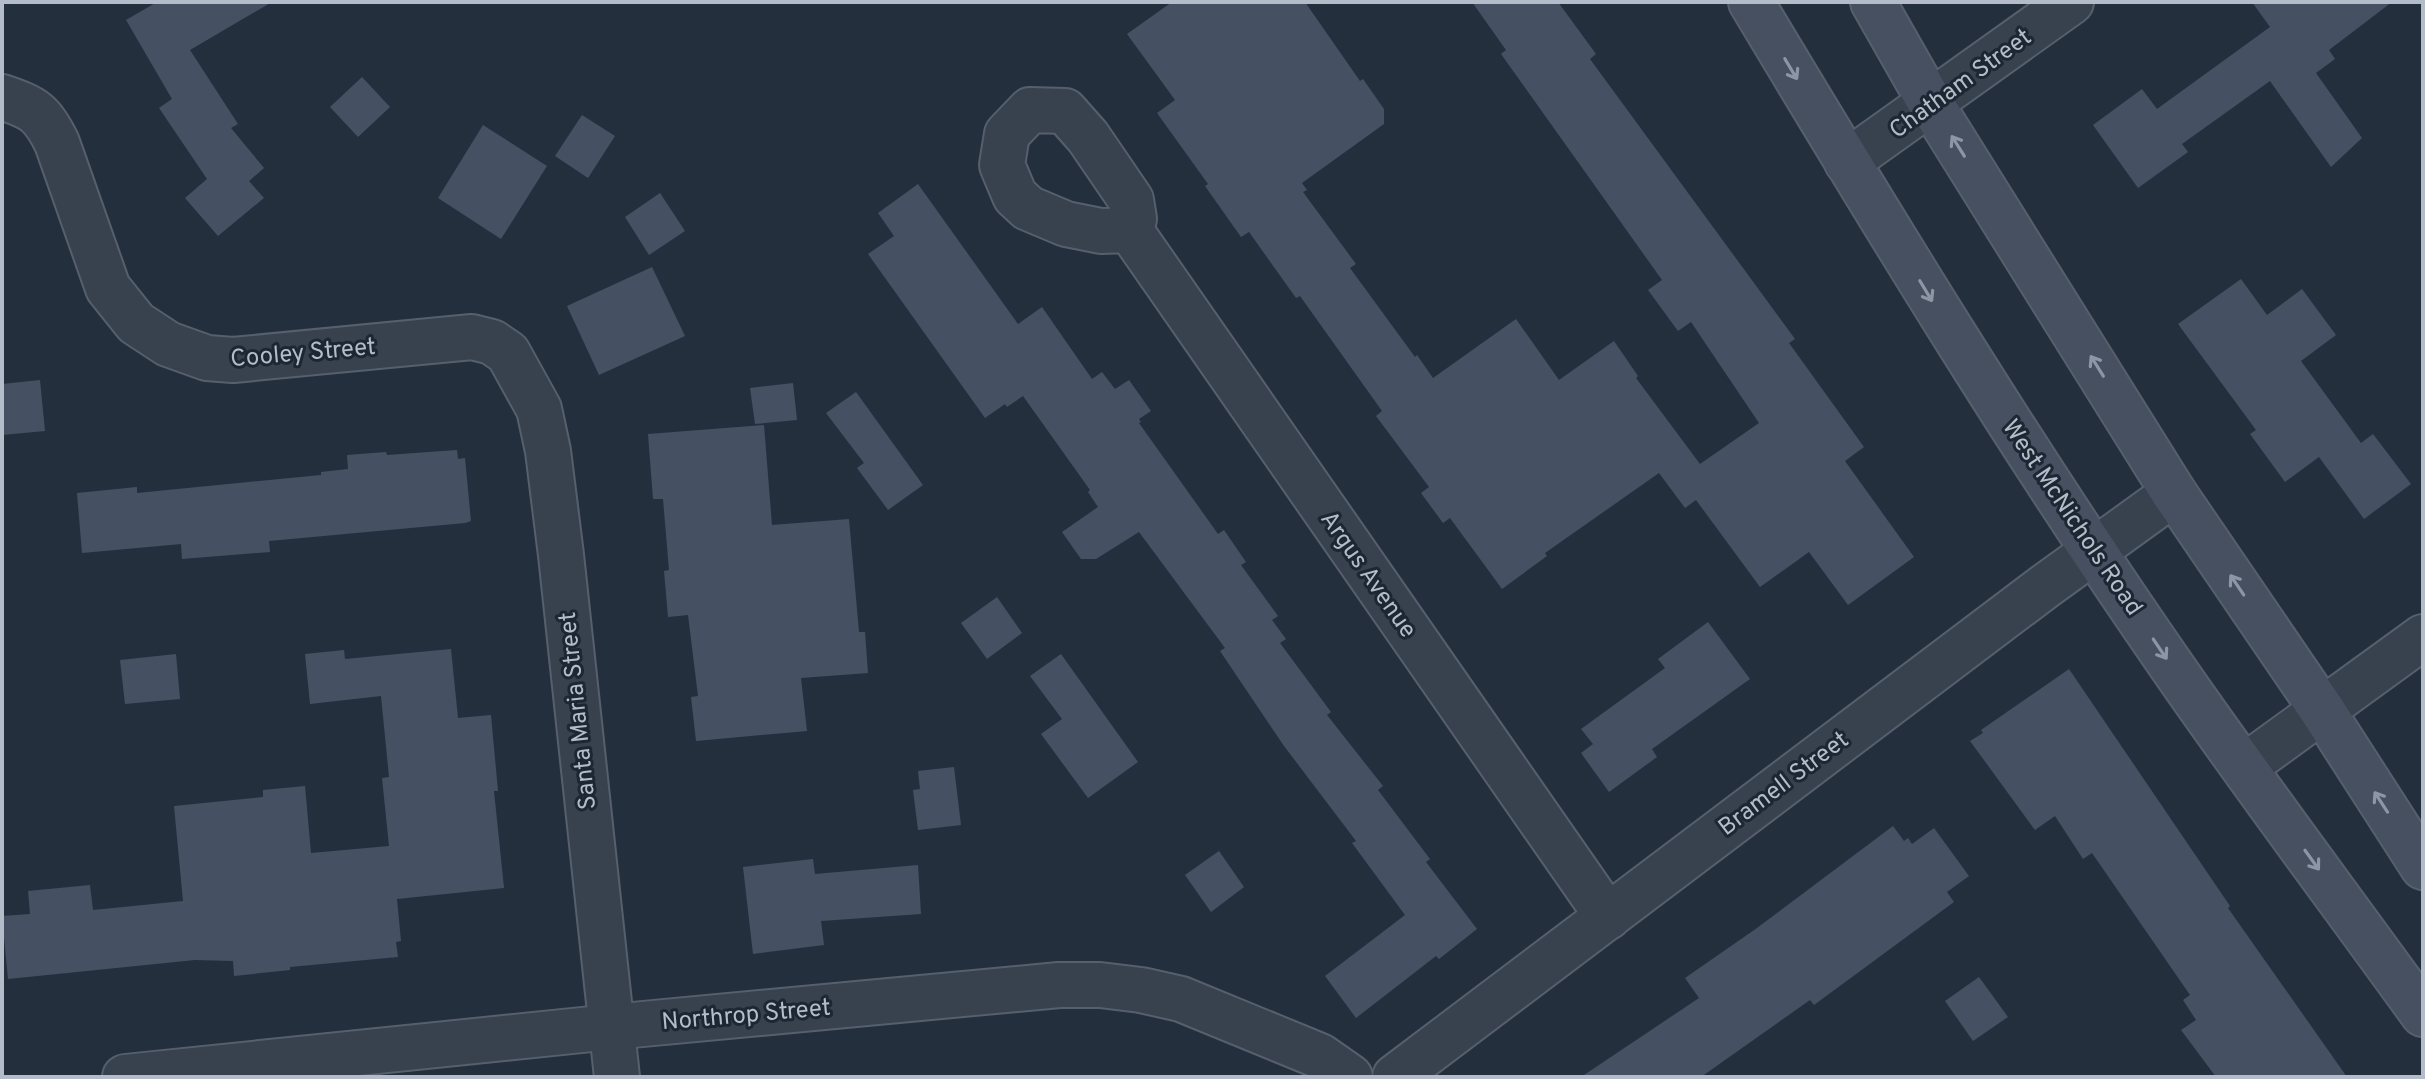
<svg xmlns="http://www.w3.org/2000/svg" width="2425" height="1079" viewBox="0 0 2425 1079" font-family="Overpass,sans-serif">
<style>
.building{fill:#455162}
.lines{fill:none;stroke-linecap:round;stroke-linejoin:round}
.minor-casing{stroke:#565f6c;stroke-width:48}
.secondary-casing{stroke:#565f6c;stroke-width:48}
.minor{stroke:#38414e;stroke-width:44}
.secondary{stroke:#465061;stroke-width:44}
.oneway{stroke:#8e96a5}
.labels{text-anchor:middle;stroke-width:6;stroke-linejoin:round;paint-order:stroke}
.street-label{font-size:24px;fill:#b4bcc9;stroke:#1d2633}
</style>
<rect width="100%" height="100%" fill="#242f3e"/>
<g class="building">
<polygon points="157,2 272,2 190,50 238,124 231,128 264,168 249,181 264,198 218,236 185,198 207,179 159,108 172,99 126,20"/>
<polygon points="1172,2 1305,2 1360,81 1363,79 1384,109 1384,124 1302,183 1307,190 1303,192 1356,264 1350,268 1415,357 1417,355 1433,378 1516,319 1559,380 1614,341 1638,376 1636,378 1700,464 1759,423 1691,322 1678,331 1648,290 1662,280 1501,54 1506,50 1472,2 1558,2 1596,54 1590,59 1795,339 1789,343 1864,447 1845,461 1914,557 1848,605 1809,552 1760,587 1696,500 1685,508 1659,473 1545,553 1547,556 1502,589 1450,518 1443,523 1421,493 1429,487 1376,416 1382,411 1300,296 1296,298 1249,232 1241,237 1205,186 1208,184 1157,113 1175,100 1127,34"/>
<polygon points="2252,2 2392,2 2329,50 2335,59 2316,73 2362,138 2331,167 2270,81 2182,144 2188,152 2138,188 2093,125 2142,89 2157,109 2270,27"/>
<polygon points="362,77 390,107 358,137 330,107"/>
<polygon points="582,115 615,136 588,178 555,156"/>
<polygon points="483,125 547,166 501,239 438,198"/>
<polygon points="918,184 1018,324 1042,307 1092,379 1102,372 1115,389 1129,380 1151,411 1139,419 1141,422 1139,423 1218,534 1224,530 1246,562 1241,565 1278,616 1272,620 1286,639 1280,643 1331,712 1327,715 1383,786 1378,790 1430,859 1426,862 1477,929 1439,959 1436,956 1356,1018 1325,976 1405,915 1352,843 1356,841 1284,746 1220,651 1225,648 1139,532 1096,559 1081,559 1062,532 1098,507 1088,492 1090,490 1023,396 1007,407 1005,404 985,418 868,254 894,236 878,213"/>
<polygon points="660,193 685,231 649,255 625,217"/>
<polygon points="652,267 685,336 599,375 567,306"/>
<polygon points="2241,279 2267,315 2302,289 2336,335 2301,361 2361,443 2373,434 2411,484 2364,519 2319,457 2285,482 2250,434 2256,430 2178,324"/>
<polygon points="40,380 45,431 2,435 2,384"/>
<polygon points="793,383 797,420 755,424 750,388"/>
<polygon points="856,392 923,485 888,510 857,468 864,463 826,413"/>
<polygon points="764,425 772,525 849,519 859,632 865,632 868,673 801,678 807,731 696,741 691,697 698,696 688,615 668,617 664,571 669,570 663,499 653,499 648,434"/>
<polygon points="457,450 458,459 465,458 471,521 465,523 269,541 270,552 182,559 181,544 82,553 77,493 137,487 137,493 321,475 321,472 348,469 347,455 386,452 387,455"/>
<polygon points="997,597 1022,633 987,659 961,623"/>
<polygon points="1708,622 1750,679 1652,749 1657,757 1609,792 1581,753 1593,744 1581,729 1665,668 1658,659"/>
<polygon points="451,649 458,718 491,715 498,791 494,791 504,888 397,899 401,941 396,942 398,957 290,967 290,970 234,976 233,961 195,960 8,979 2,916 30,914 28,891 90,885 93,910 183,901 174,806 263,797 263,790 305,786 311,853 389,846 382,778 389,777 381,696 310,704 305,654 344,650 345,659"/>
<polygon points="176,654 180,699 125,704 120,660"/>
<polygon points="1061,654 1138,762 1088,798 1041,734 1062,719 1030,676"/>
<polygon points="2069,669 2230,906 2228,908 2347,1077 2216,1077 2181,1030 2196,1020 2183,1000 2190,995 2092,853 2083,859 2055,816 2035,830 1970,741 1983,733 1981,730"/>
<polygon points="954,767 961,825 918,830 913,790 920,789 918,771"/>
<polygon points="1893,826 1904,841 1908,838 1912,844 1934,828 1969,876 1947,892 1954,902 1814,1005 1810,1000 1701,1077 1581,1077 1699,998 1685,978 1757,928"/>
<polygon points="1219,851 1244,887 1211,912 1185,875"/>
<polygon points="813,859 815,874 918,865 921,914 821,921 824,945 753,954 743,867"/>
<polygon points="1979,977 2008,1017 1973,1041 1945,1001"/>
</g>
<g class="lines">
<defs>
<g id="minor">
<path d="M 2,97 C 34,108 42,112 57,143 L 108,288 L 136,323 L 168,344 L 207,358 L 233,360 L 472,337 L 492,342 L 508,353 L 539,409 L 548,451 L 561,555 L 617,1077"/>
<polygon points="1030,110 1065,111 1088,137 1131,200 1134,219 1130,230 1101,231 1066,224 1028,208 1015,196 1002,165 1007,134"/>
<polyline points="1847,162 2071,2"/>
<polyline points="1130,230 1608,917"/>
<polyline points="2244,767 2423,637"/>
<polyline points="125,1077 611,1027 1059,985 1100,985 1141,990 1181,999 1320,1056 1350,1077"/>
<polyline points="1395,1077 2044,587 2174,493"/>
</g>
<g id="secondary">
<path d="M 1751,2 C 1886,227 2023,452 2173,668 C 2254,785 2340,899 2423,1014"/>
<polyline points="1873,2 1931,104 2174,493 2322,710 2423,867"/>
</g>
</defs>
<use href="#minor" class="minor-casing"/>
<use href="#secondary" class="secondary-casing"/>
<use href="#minor" class="minor"/>
<use href="#secondary" class="secondary"/>
</g>
<defs><path id="oneway-shaft" d="M-6 0H5M1.5-3L5.5 0L1.5 3" fill="none" stroke-width="1.6" stroke-linecap="round" stroke-linejoin="round" transform="scale(2)"/></defs>
<g class="oneway">
<use href="#oneway-shaft" transform="translate(1791 69) rotate(59)"/>
<use href="#oneway-shaft" transform="translate(1958 146) rotate(-122)"/>
<use href="#oneway-shaft" transform="translate(1926 291) rotate(59)"/>
<use href="#oneway-shaft" transform="translate(2097 366) rotate(-122)"/>
<use href="#oneway-shaft" transform="translate(2237 585) rotate(-124)"/>
<use href="#oneway-shaft" transform="translate(2160 649) rotate(56)"/>
<use href="#oneway-shaft" transform="translate(2381 802) rotate(-123)"/>
<use href="#oneway-shaft" transform="translate(2312 860) rotate(54)"/>
</g>
<g class="labels">
<g class="street-label">
<text transform="translate(1960 83) rotate(-36)" y="8">Chatham Street</text>
<text transform="translate(303 352) rotate(-5)" y="8">Cooley Street</text>
<text transform="translate(2073 517) rotate(56)" y="8">West McNichols Road</text>
<text transform="translate(1369 574) rotate(55)" y="8">Argus Avenue</text>
<text transform="translate(577 711) rotate(-96)" y="8">Santa Maria Street</text>
<text transform="translate(1783 783) rotate(-37)" y="8">Bramell Street</text>
<text transform="translate(746 1014) rotate(-5)" y="8">Northrop Street</text>
</g>
</g>
<rect width="2425" height="1079" fill="none" stroke="#b4bcc9" stroke-width="8"/>
</svg>
